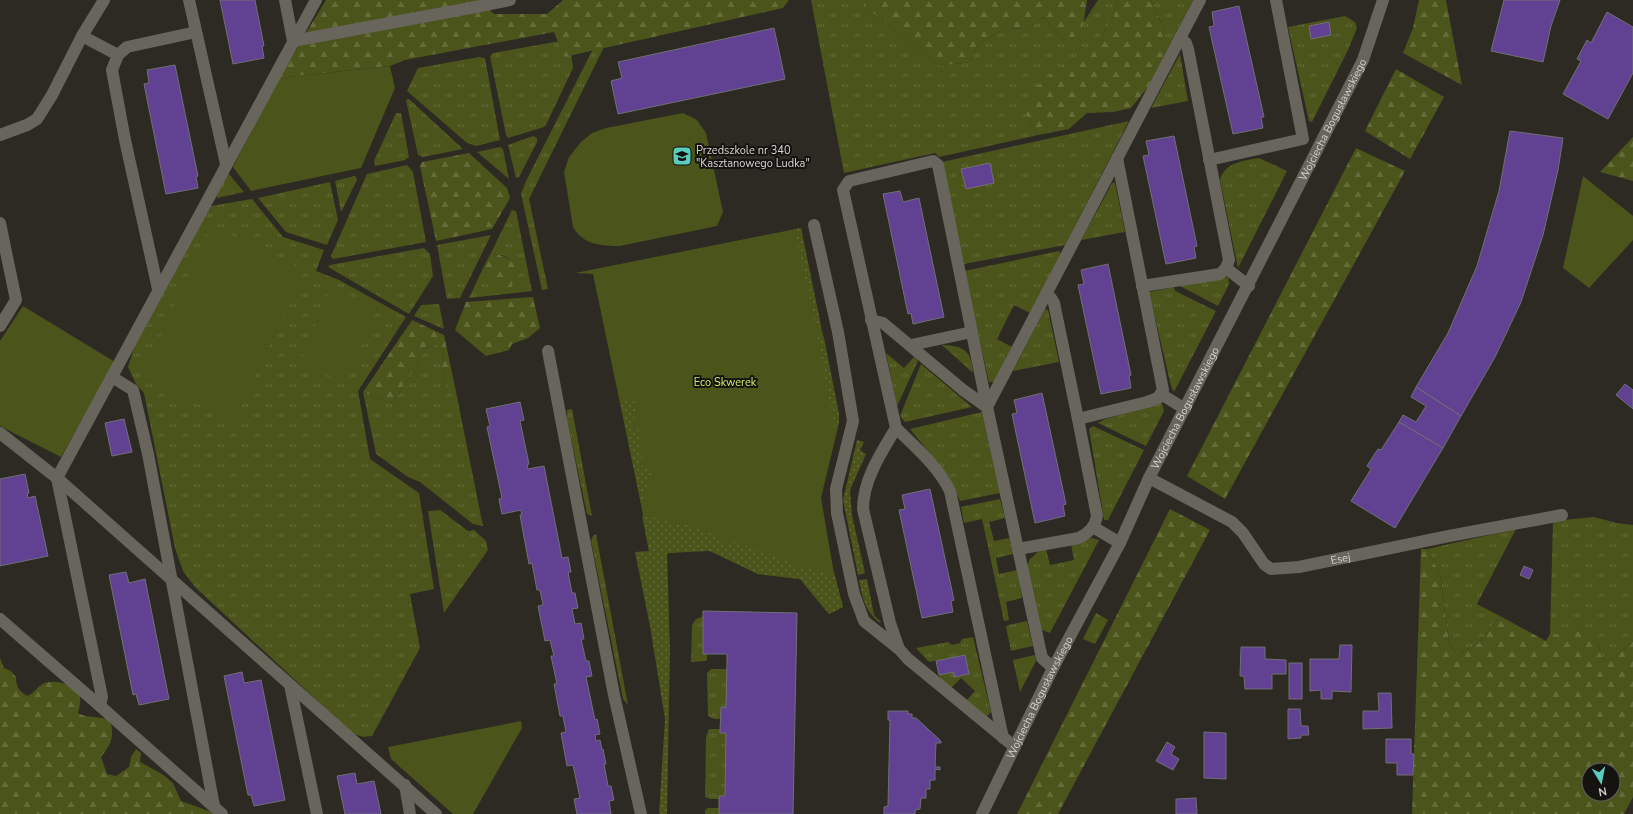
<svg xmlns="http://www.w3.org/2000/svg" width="1633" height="814" viewBox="0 0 1633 814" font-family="'Nunito Sans',sans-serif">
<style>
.grass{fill:url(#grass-tufts)}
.forest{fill:url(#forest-firs);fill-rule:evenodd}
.park{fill:#4b541a}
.garden{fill:url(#garden-dots)}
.building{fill:#614191;stroke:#726f77}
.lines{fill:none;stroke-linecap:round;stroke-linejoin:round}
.street{stroke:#68655d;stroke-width:12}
.labels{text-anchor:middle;stroke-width:4;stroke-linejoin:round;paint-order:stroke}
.street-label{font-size:11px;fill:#d5d3cf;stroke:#141310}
.poi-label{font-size:11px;fill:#d5d3cf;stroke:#141310;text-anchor:start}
.park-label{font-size:11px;fill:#d5e965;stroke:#141310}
</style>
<defs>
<pattern id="grass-tufts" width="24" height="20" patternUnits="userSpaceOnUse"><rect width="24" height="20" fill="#4b541a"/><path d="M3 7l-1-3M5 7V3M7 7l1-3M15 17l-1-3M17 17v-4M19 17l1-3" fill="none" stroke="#646c3a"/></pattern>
<pattern id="forest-firs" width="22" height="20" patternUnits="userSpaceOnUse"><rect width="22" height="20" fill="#4b541a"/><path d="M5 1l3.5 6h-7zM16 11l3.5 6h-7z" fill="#646c3a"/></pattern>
<pattern id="garden-dots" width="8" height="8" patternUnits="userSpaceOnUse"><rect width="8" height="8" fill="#4b541a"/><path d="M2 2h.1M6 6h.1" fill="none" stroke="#646c3a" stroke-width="1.8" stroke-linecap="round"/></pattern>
</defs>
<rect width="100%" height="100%" fill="#2c2a23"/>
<g class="grass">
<polygon points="811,0 863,0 864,6 940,66 969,62 979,43 1006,28 1028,29 1043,17 1059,35 1079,51 1083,23 1098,0 1118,0 1114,16 1102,36 1088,54 1059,68 1025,113 1038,135 939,157 935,153 844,173"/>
<polygon points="1151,0 1193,0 1164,56 1164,28"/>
<polygon points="1345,16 1355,22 1357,28 1348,50 1312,122 1309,121 1288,27"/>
<polygon points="566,40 570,47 573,68 546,125 544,127 508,138 506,135 490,56 493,53"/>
<polygon points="604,47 529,199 548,289 542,290 521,194 526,181 593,49"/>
<polygon points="1180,54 1188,101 1151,108"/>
<polygon points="479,57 485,58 500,140 476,146 467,143 407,91 418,68"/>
<polygon points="409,99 463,149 423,157 418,155 406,100"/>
<polygon points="396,113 401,113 409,157 405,160 375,166 374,161"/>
<polygon points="1129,121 1065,245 964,264 942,162"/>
<polygon points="533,136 537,138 537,142 519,177 516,178 508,145"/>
<polygon points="500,147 503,149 509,179 477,152"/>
<path d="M 1259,158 L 1287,171 L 1238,268 L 1220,180 C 1225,162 1243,161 1259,158 Z"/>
<polygon points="407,165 413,172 426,242 333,259 331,256 367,174"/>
<polygon points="228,173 244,192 217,198 217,194"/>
<polygon points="355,176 357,180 341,212 335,181"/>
<polygon points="330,182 338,220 327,245 286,232 258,198"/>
<polygon points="1113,182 1115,183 1125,232 1081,240"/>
<polygon points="252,199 283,237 324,250 316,271 339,280 406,317 358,391 370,459 419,493 434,589 410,594 420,648 372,736 363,737 352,733 195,587 183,571 175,548 144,393 136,384 128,367 134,348 211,206"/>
<path d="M 512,210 L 516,211 L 532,291 L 469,298 L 484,266 L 487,274 L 519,271 C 513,258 504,255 491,253 Z"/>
<polygon points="491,235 460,298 447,299 437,245"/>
<polygon points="424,248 430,254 433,276 409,314 328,267 330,265"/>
<polygon points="1059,251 1061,254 1030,313 1014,305 997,339 1012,347 994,382 989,382 964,271"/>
<polygon points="1228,277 1229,284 1218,306 1180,286"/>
<polygon points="1174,287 1175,291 1216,311 1174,392 1171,386 1149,292"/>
<polygon points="439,304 444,329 414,316 421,305"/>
<polygon points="1045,309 1048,310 1059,362 1013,371"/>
<polygon points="437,344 444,351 442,367 447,387 455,387 483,526 473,524 420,482 408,477 376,454 363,392 392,404 421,359 423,348"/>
<path d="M 942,345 C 964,346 971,350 973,373 Z"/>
<polygon points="886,353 904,368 914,357 918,361 897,406"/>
<polygon points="921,364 972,407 905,422 900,416"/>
<polygon points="1162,403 1164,411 1146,446 1098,423 1105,419"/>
<polygon points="572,409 592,516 587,514 567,419 567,410"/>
<polygon points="982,412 1000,493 960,501 949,477 910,429"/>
<polygon points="1093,426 1144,450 1108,520 1104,520 1089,429"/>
<polygon points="1000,499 1005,518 989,522 994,541 1009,538 1013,554 996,558 999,574 1017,570 1022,598 1006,602 1009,620 1004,621 982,519 964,523 961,507"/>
<polygon points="440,510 468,531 474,530 486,541 488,550 444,613 428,511"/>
<polygon points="1594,517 1617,523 1633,525 1633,641 1614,658 1606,660 1600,654 1599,644 1582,628 1572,634 1550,634 1553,521"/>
<polygon points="1516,529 1477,604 1500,616 1479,643 1457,655 1449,642 1440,574 1427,549"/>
<polygon points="596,534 628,705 623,699 591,541 593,536"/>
<polygon points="1092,538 1099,540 1050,633 1042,630 1027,566 1030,559 1041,549 1046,549 1050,565 1074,560 1071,544"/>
<polygon points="1096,613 1108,620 1095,644 1083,639"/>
<polygon points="709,614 707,659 706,661 691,662 692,625 696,619"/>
<polygon points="1027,621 1033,646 1011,651 1006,627 1008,625"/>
<polygon points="973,637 991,712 986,717 965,702 975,691 961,678 950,689 941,680 939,675 954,672 955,677 969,674 965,655 929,662 916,648 948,642 952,645 960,643 962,639"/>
<polygon points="1035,655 1036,661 1020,692 1013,660"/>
<polygon points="711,669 737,669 734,719 714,719 708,716 707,673"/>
<polygon points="709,729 734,729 730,799 710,799 705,797 706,737"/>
<polygon points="708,808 729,808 729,814 705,814 705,810"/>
</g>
<g class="forest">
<polygon points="326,0 479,0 494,14 547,14 563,0 789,0 783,8 564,57 554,32 405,60 390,66 279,78"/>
<polygon points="863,0 1087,0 1079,52 1059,35 1043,17 1028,29 1006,28 979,43 969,62 940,66 864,6"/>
<polygon points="1118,0 1151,0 1164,28 1164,56 1148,87 1131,108 1113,112 1087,113 1069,129 1038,135 1025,113 1035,88 1058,68 1088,53 1102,36 1114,16"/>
<polygon points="1419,0 1446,0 1462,85 1403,53 1413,28"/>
<polygon points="1396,69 1444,97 1410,159 1365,131"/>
<polygon points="1633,137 1633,181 1600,172"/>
<polygon points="1356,148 1405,171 1225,499 1187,476"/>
<polygon points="469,153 507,188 510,198 492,229 436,241 420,166 422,162"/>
<path d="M 491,253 C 511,257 530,267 510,287 C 494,289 489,280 484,266 Z"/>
<polygon points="533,297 540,328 528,338 512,344 509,350 486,356 455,330 466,302"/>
<polygon points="412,320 444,335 455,387 447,387 442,367 444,351 437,344 423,348 421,359 392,404 363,392"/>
<polygon points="1170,509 1210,530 1058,814 1017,814"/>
<path d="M 1421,549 L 1427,549 L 1440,574 L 1449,642 L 1457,655 L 1479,643 L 1500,616 L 1546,641 L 1550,634 L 1572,634 L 1582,628 L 1593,628 L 1599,644 L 1600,654 L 1606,660 L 1614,658 L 1633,641 L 1633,797 L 1624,814 L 1412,814 ZM 1589,770 L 1613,770 L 1613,794 L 1589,794 Z"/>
<path d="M 0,658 L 4,668 L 11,671 L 16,677 C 16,686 19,691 27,696 C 35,693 37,686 45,683 C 56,679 73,684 79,695 C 82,700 79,708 78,713 C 88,719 100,715 110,721 C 115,736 111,745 101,757 L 107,774 L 116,776 L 129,767 L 131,757 L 136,749 L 141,753 L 140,762 L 162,774 L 173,783 L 181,801 L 209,811 L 213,814 L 0,814 Z"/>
</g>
<g class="park">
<polygon points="390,66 395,88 361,168 251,191 233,167 279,78"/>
<path d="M 683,113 L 697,120 L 706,133 L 723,212 L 717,226 L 620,246 C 602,246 583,245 573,227 L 564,172 L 569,157 L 581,142 L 592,133 L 606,128 Z"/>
<polygon points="1583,176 1633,216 1633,240 1589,288 1563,268"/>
<polygon points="212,226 305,270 234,421 141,377"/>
<polygon points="801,228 839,414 839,423 821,498 833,568 843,607 829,614 800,579 758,574 710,551 687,551 663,554 649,551 641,504 593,274 575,273"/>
<polygon points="330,288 378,306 347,383 300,364"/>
<polygon points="23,306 115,362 61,457 0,426 0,341"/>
<polygon points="521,721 522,728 473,814 453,814 391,759 388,747"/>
</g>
<g class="garden">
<polygon points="801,228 803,239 821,326 816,327 794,229"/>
<polygon points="817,335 823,335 824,338 839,414 838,427 834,427"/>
<polygon points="620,399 637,402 637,418 633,418 633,427 638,427 640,449 643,458 639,460 643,468 647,466 652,476 641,504"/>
<polygon points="857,440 864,442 860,450 866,454 850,490 852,515 865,573 858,575 843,500"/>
<polygon points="642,516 668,519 666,523 675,527 677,522 721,537 720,542 729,545 732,541 794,563 793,567 803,570 805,566 835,577 843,607 829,614 800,579 758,574 710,551 667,553 670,650 667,814 659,814 665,719 650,626 635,552 649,551"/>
<path d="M 867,579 L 874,615 L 881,622 L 880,623 C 864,609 863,600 859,580 Z"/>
</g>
<g class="building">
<polygon points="220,0 255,0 264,46 262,46 264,58 233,64"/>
<polygon points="1504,0 1560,0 1551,26 1543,62 1491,51"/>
<polygon points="1239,6 1264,117 1261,117 1263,128 1233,134 1209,27 1214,26 1212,12"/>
<polygon points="1607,12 1633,27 1633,73 1608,119 1563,94 1581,61 1577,59 1587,40 1591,43"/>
<polygon points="1329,22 1331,35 1311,39 1309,26"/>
<polygon points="774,28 785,79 618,114 611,81 622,78 618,62"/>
<polygon points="175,65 198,176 196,177 198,188 166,194 144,84 149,83 147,70"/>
<polygon points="1510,131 1563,138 1558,170 1543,235 1521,302 1495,357 1461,416 1416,387 1448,333 1477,266 1499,191"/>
<polygon points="1174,136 1197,246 1194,247 1196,258 1166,264 1143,156 1149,155 1146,141"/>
<polygon points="990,163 994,183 966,189 961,169"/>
<polygon points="900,191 903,202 919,198 944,317 913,324 911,313 908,314 883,194"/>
<polygon points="1108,264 1131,375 1129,376 1131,388 1101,394 1078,285 1084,284 1081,270"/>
<polygon points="1625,384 1633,390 1633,409 1616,395"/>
<polygon points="1416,387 1461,416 1443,448 1399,422 1403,415 1416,422 1426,406 1411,397"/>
<polygon points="1042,393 1066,504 1063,505 1065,516 1035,523 1012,414 1017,413 1014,400"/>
<polygon points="520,402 524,420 520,421 529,464 527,465 528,469 544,466 562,558 568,557 571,572 568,572 572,593 575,593 578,608 572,609 575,624 581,623 584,639 581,639 586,661 589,661 592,676 586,677 595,720 597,719 600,734 595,735 596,741 600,740 602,750 603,749 606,764 604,764 608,786 611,786 614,800 609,801 611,814 577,814 574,799 580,798 573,765 567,766 561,733 566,732 563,716 560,716 554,684 557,684 551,656 554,656 550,640 545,641 538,606 543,605 540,590 537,590 532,563 529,564 520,515 522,515 521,510 502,514 499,499 502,498 487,427 490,426 486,409"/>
<polygon points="124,419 132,452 112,456 105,423"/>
<polygon points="1399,422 1443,448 1395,528 1351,501 1371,469 1367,466 1378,449 1381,450"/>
<polygon points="25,474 29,493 27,493 28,498 35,496 48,556 0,566 0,479"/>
<polygon points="930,489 954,600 951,601 953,612 922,618 899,510 905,509 902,495"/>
<polygon points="1524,566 1533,570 1529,579 1520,575"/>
<polygon points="126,572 129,583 145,579 169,699 139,705 136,694 133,695 109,575"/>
<polygon points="703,611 797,613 793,814 719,814 719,796 725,796 726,733 720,733 721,707 726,708 727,661 727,654 703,654"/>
<polygon points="1340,645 1352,645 1351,692 1332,691 1332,699 1321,699 1321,690 1310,691 1310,659 1339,659"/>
<polygon points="1241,647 1265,647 1265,659 1286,660 1286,674 1272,674 1272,689 1245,689 1244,676 1240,676"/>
<polygon points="965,655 969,674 954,677 954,672 939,675 936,661"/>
<rect x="1289" y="663" width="13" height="36"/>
<polygon points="242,672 244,683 261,680 285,800 254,806 251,795 248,795 224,676"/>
<polygon points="1378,693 1391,693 1392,728 1363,729 1363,711 1379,711"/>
<polygon points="1288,709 1300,709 1301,726 1308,726 1309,735 1301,735 1301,738 1288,739"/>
<polygon points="888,711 908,711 908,714 912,714 912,718 916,718 941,741 941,743 936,743 935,767 940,767 940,770 935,769 935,780 930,780 930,789 926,789 926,798 921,798 920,809 915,810 915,814 884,814 884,807 888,806 890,720 888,720"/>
<polygon points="1204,732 1226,733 1226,779 1204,778"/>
<polygon points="1386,739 1411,739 1411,754 1414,754 1413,775 1397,775 1397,763 1386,763"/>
<polygon points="1167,742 1175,747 1171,754 1179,759 1173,770 1156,761"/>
<polygon points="355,773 357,784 374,781 381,814 345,814 337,776"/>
<polygon points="1196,798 1197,814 1176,814 1176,799"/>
</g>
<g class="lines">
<g class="street">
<polyline points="189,0 226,164"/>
<polyline points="285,0 293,41 486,5"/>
<polyline points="485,0 486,5 510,0"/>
<polyline points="82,36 118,55 112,70 125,140 158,289"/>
<polyline points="1180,38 1186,43 1188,49 1229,260 1226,268 1249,286"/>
<polyline points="118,55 127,47 196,32"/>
<polyline points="0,135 27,125 37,119 52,95 82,36 104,0"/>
<polyline points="1209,160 1303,139 1276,0"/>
<polyline points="0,223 16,300 0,326"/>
<polyline points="814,225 838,332 853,421 836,489 837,513 854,594 864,621 899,649"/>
<polyline points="1142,286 1220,274 1226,268"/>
<polyline points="1046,295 1051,298 1054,303 1078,419"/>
<polyline points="871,320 883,323 963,390 987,407 1018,549"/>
<polyline points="911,345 972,332"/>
<polyline points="548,351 614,695 641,814"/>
<polyline points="112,377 133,390 148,454 214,806"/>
<polyline points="1161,394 1185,409"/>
<path d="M 987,407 L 938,165 L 933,161 L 849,181 L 843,190 L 896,428 C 881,453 863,480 863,509 L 890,623 L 899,649 L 908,659 L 1015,747"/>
<polyline points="987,407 1200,0"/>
<path d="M 896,428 C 915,447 938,466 950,491 L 1003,738"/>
<polyline points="0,433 57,478 436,814"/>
<path id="s1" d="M 1149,478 L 1232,522 L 1243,533 L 1264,564 L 1271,569 L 1299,567 L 1449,536 L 1562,515"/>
<polyline points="1093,527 1120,543"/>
<polyline points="0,619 100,706"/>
<path d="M 1053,668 L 1042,658 L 1018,549 L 1079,538 C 1089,533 1095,527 1097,516 L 1078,419 L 1147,402 L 1158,398 L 1163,390 L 1117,158"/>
<polyline points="290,685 317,814"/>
<polyline points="405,785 410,814"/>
<polyline points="222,814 100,706 102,697 57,478 316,0"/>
<path id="s2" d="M 982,814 L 1053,668 L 1120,543 L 1149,478 L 1363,60 L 1383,0"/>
</g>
</g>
<defs>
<symbol id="school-square" viewBox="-11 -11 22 22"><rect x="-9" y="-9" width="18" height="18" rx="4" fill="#59cebe" stroke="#141310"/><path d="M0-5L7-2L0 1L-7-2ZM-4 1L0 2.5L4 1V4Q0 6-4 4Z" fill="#111"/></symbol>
</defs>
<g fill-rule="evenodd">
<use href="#school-square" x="671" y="145" width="22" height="22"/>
</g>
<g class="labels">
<g class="street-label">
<text dy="4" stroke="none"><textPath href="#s2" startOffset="778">Wojciecha Bogusławskiego</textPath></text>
<text dy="4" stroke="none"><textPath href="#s2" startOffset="454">Wojciecha Bogusławskiego</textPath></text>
<text dy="4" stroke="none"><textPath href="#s1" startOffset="226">Esej</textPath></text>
<text dy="4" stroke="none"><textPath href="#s2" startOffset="130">Wojciecha Bogusławskiego</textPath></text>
</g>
<g class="poi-label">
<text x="696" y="154">Przedszkole nr 340<tspan x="696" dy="13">"Kasztanowego Ludka"</tspan></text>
</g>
<g class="park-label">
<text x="725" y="386">Eco Skwerek</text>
</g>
</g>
<g transform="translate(1601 782) rotate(170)"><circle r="19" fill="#141310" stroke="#61605c"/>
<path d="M0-3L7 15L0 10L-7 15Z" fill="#59cebe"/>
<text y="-6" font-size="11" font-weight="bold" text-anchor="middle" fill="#d5d3cf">N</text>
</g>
</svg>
